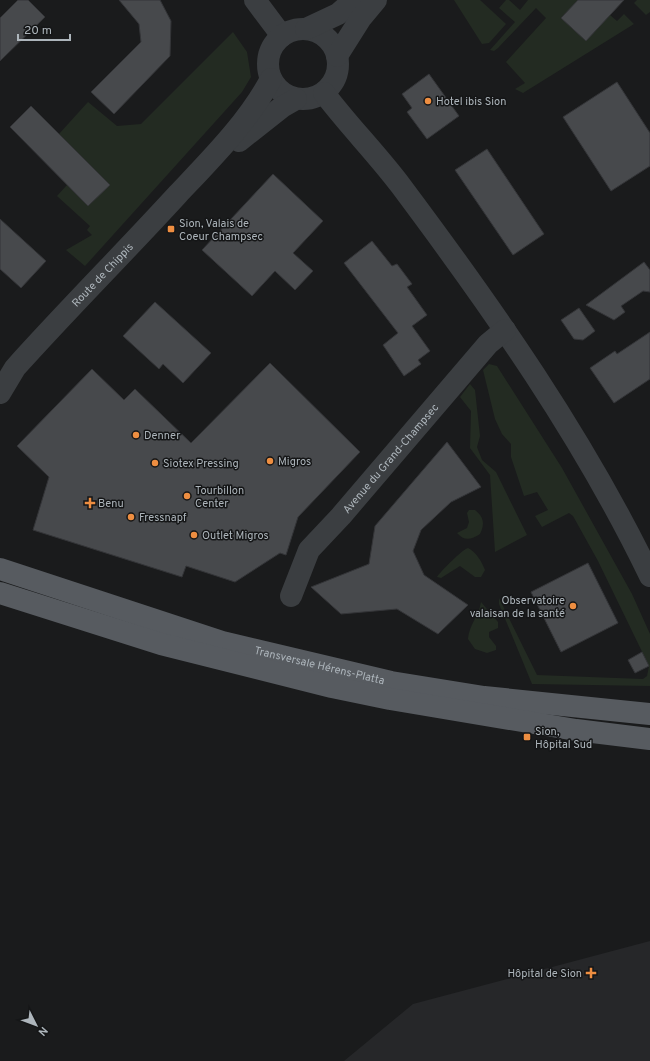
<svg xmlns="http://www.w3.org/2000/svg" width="650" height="1061" viewBox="0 0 650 1061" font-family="Overpass,sans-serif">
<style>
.built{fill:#262729}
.green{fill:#232b22}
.building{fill:#47494c;stroke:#343538}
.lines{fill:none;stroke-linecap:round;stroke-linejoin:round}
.minor{stroke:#3b3e41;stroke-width:22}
.major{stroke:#575b60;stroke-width:22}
.poi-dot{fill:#ee8e41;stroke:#151617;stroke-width:1.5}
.labels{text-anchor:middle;stroke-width:3;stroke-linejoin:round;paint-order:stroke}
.poi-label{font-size:11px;fill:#adb5bb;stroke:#151617;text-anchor:start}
.street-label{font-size:11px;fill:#adb5bb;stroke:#151617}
</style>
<rect width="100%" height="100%" fill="#1a1b1c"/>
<polygon class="built" points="650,941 650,1061 344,1061 413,1004"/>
<g class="green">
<polygon points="454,0 480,0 506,24 489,43 482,44"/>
<polygon points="506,0 509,0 520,10 528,0 578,0 561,18 586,41 610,15 617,21 624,14 634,24 523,93 515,89 525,83 506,62 546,18 536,8 498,48 494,51 490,50 515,22 499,8"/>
<polygon points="637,0 650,0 650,12 646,15 634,3"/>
<polygon points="233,32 247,52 251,77 242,92 85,266 66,250 92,235 87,230 90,226 57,196 67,185 88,206 109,185 59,134 88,102 117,126 141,124"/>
<polygon points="489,364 497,366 562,468 632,594 650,634 650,686 532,684 499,604 499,598 537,675 643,679 647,676 649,666 598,561 573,516 569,513 542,527 535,516 548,510 537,492 524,496 511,457 511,444 502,434 495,419 483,370"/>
<polygon points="470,384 475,390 480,436 477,447 482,460 496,472 527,535 495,552 490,475 470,448 471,411 460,397"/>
<path d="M 469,510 L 475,510 C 484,517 485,524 480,534 C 471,540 464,541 457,533 L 467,528 L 469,522 L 467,513 Z"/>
<path d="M 468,548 C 476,552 482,562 485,570 L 481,577 L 475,577 L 460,566 L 441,578 L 437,577 C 441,571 463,549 468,548 Z"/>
<path d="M 481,602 L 498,622 L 498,628 L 489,632 L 489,637 L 496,646 L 496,650 L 487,653 L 475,649 L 468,639 C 469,625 479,616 481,602 Z"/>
</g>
<g class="building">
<polygon points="18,0 28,0 45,17 0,61 0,18"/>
<polygon points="119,0 160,0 171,21 170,56 114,114 91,92 141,42 139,24"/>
<polygon points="578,0 624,0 586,41 561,18"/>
<polygon points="429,74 459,116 427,139 407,112 412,108 402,94"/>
<polygon points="617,82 650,133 650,166 611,191 563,117"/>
<polygon points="31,106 110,185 88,206 10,127"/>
<polygon points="487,149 544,234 513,255 455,170"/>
<polygon points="273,174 323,221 293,253 313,271 295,290 275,271 252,296 202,250"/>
<polygon points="0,219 46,261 21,288 0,269"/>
<polygon points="372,241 392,266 397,264 412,284 407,287 427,315 412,326 430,351 418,360 421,364 404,376 383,345 398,333 344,263"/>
<polygon points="644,262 650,270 650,292 643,291 621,306 625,312 614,320 586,305"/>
<polygon points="155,302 211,353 183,383 163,364 159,369 123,336"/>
<polygon points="579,308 595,331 583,340 574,339 561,320"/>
<polygon points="650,332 650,379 614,403 590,368 615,351 617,354"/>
<polygon points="270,363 360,452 298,517 286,555 280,553 235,582 186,566 182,577 33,530 49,477 17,446 92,369 124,400 135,389 191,443"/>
<polygon points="447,442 481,487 451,502 421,530 413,551 424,575 468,605 438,634 397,609 341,614 311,587 369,564 375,526"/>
<polygon points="588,563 618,623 561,652 531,592"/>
<polygon points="642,652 649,666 635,673 628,660"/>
</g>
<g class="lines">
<g class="minor">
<polyline points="255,0 282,36"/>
<circle cx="303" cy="64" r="35"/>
<polyline points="306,29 338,14 354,0"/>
<polyline points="337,56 361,18 376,0"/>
<path d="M 324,93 C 348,125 377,154 401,186 C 493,309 583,437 650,576"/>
<polyline points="239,141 282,107 296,99"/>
<path id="s1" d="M 0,393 L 15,368 C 68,309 124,253 178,194 C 212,158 248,122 271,79"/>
<path id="s2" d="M 291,596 L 309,550 L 341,516 L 488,344 L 505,330"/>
</g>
<g class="major">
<path id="s3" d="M 0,569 L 222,642 L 391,682 L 484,697 L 650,714"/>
<polyline points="0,593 161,644 332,687 390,699 576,730 650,739"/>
</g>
</g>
<g class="poi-dot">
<circle cx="428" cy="101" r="4"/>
<rect x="167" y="225" width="8" height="8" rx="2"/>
<circle cx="136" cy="435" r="4"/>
<circle cx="270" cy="461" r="4"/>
<circle cx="155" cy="463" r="4"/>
<circle cx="187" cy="496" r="4"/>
<path d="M88 497h4v4h4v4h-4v4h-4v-4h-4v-4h4z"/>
<circle cx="131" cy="517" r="4"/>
<circle cx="194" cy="535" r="4"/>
<circle cx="573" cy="606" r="4"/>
<rect x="523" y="733" width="8" height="8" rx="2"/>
<path d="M589 967h4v4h4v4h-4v4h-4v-4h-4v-4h4z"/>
</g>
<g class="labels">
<g class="poi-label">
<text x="436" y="105">Hotel ibis Sion</text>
<text x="179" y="227">Sion, Valais de<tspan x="179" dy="13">Coeur Champsec</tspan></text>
<text x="144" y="439">Denner</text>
<text x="278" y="465">Migros</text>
<text x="163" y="467">Siotex Pressing</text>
<text x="195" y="494">Tourbillon<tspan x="195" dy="13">Center</tspan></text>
<text x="98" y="507">Benu</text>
<text x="139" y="521">Fressnapf</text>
<text x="202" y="539">Outlet Migros</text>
<text x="565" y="604" text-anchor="end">Observatoire<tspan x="565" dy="13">valaisan de la santé</tspan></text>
<text x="535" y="735">Sion,<tspan x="535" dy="13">Hôpital Sud</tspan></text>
<text x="582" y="977" text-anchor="end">Hôpital de Sion</text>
</g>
<g class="street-label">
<text dy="4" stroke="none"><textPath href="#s1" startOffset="157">Route de Chippis</textPath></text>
<text dy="4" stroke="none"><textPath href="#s2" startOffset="172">Avenue du Grand-Champsec</textPath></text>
<text dy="4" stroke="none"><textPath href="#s3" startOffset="334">Transversale Hérens-Platta</textPath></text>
</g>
</g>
<g transform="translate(36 1025) rotate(132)" stroke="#151617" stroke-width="3" paint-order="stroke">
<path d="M0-3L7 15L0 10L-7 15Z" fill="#adb5bb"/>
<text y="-6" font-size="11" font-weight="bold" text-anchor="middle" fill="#adb5bb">N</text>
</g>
<path d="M18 34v6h52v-6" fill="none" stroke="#adb5bb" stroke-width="2"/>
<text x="24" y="34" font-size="12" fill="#adb5bb" stroke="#151617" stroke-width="3" paint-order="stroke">20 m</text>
</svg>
